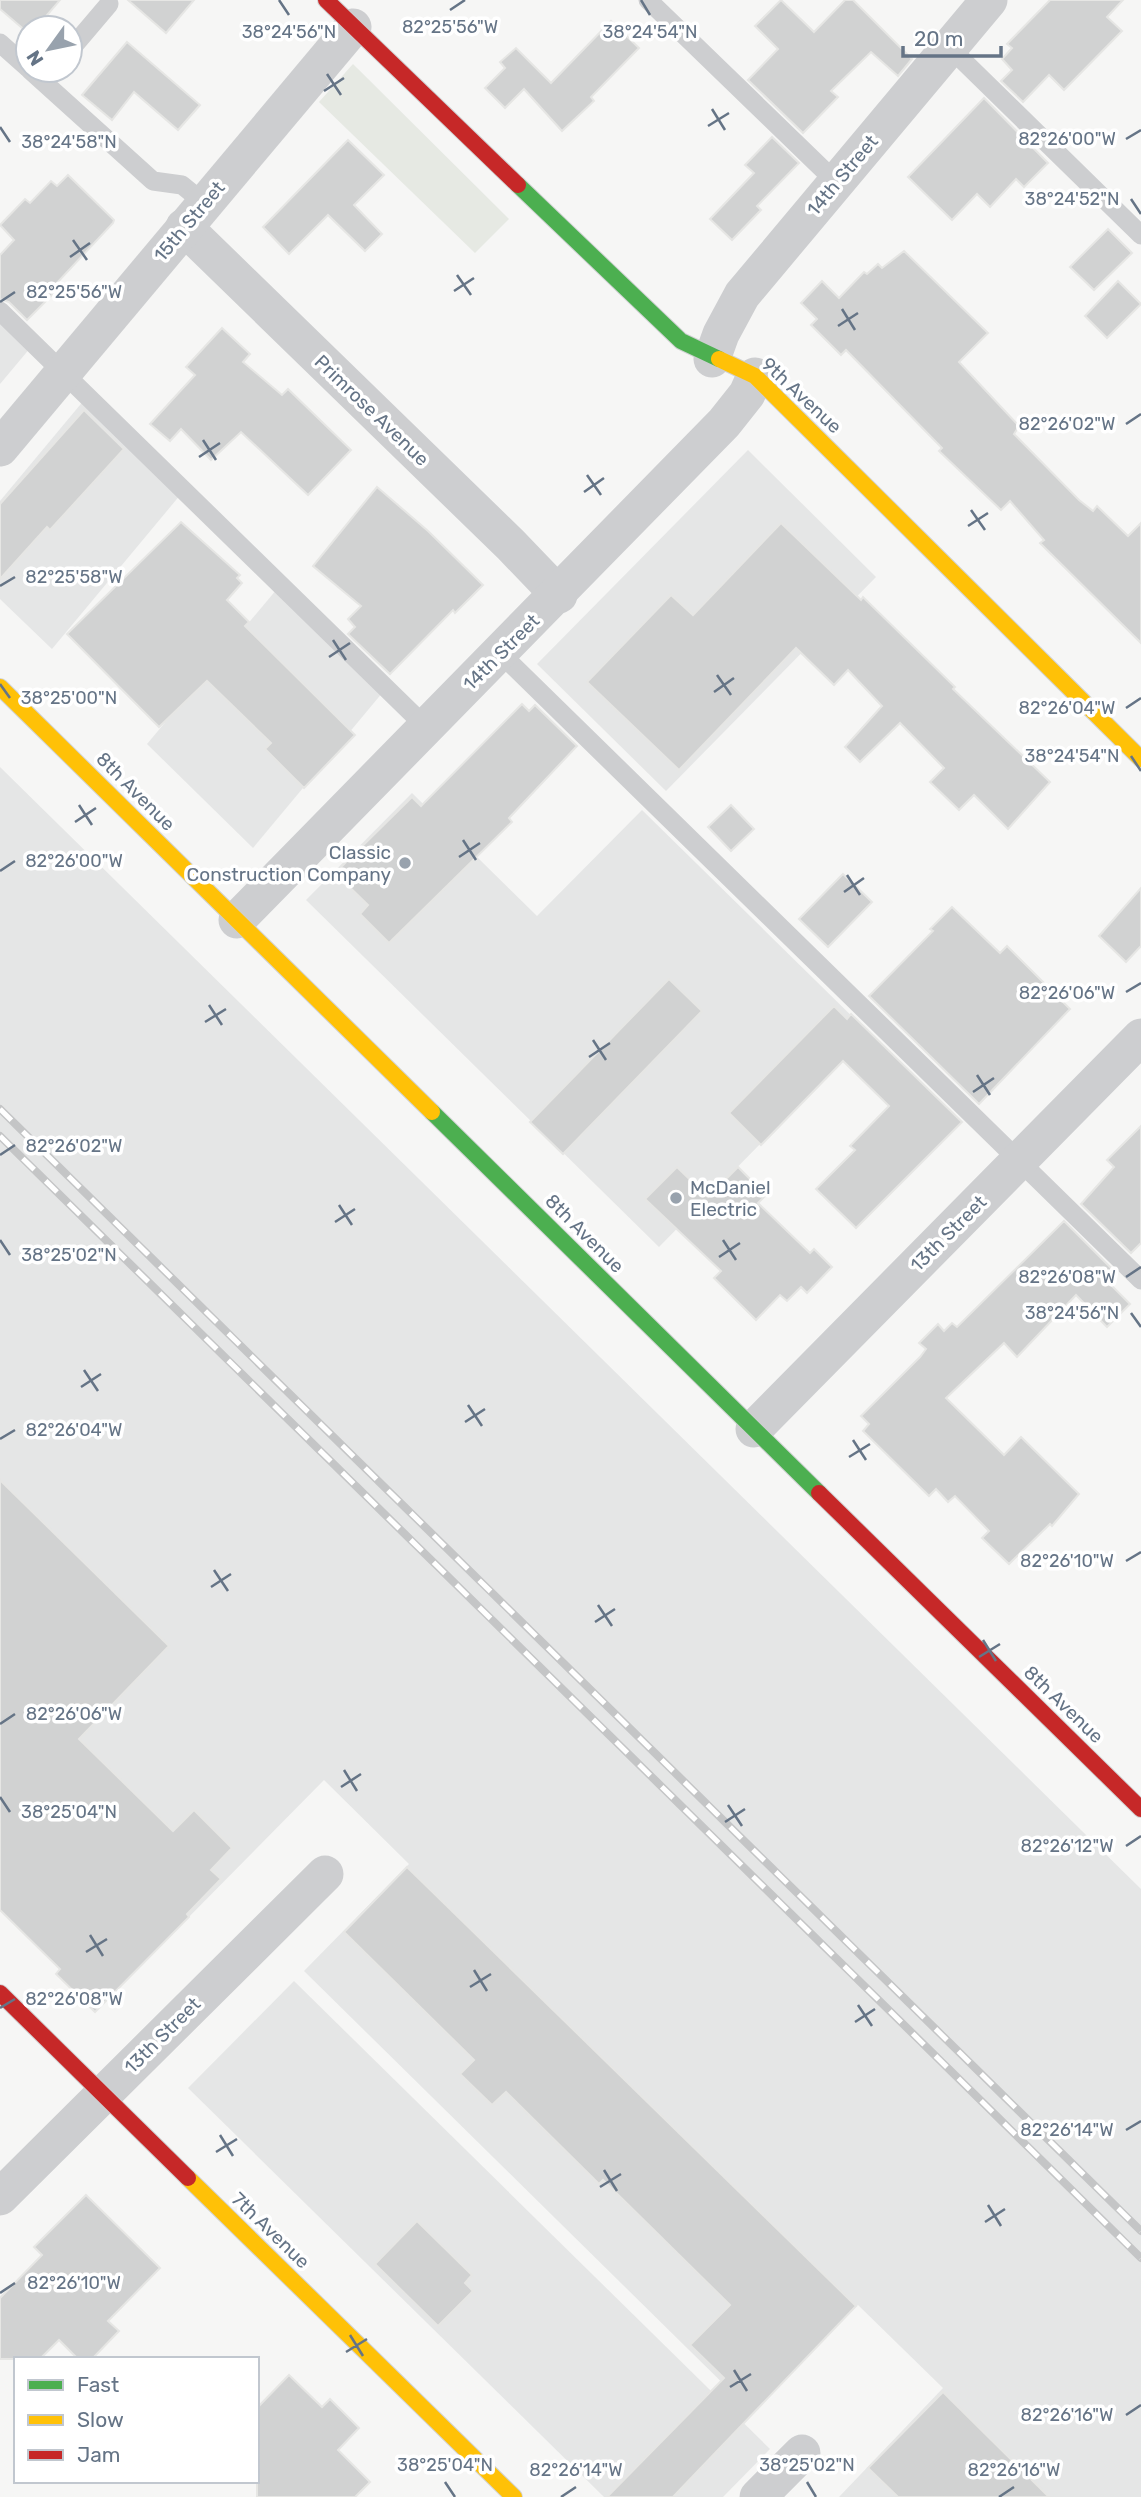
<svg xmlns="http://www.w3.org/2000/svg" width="1141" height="2497" viewBox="0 0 1141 2497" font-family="Rubik,sans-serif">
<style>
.built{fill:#e5e6e6}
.green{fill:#e6e9e3}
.building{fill:#d1d2d2;stroke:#e6e6e4;stroke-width:2}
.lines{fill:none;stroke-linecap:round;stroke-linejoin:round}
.fast-casing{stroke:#d1d3d4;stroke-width:18}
.slow-casing{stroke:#d1d3d4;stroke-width:18}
.jam-casing{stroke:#d1d3d4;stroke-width:18}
.lane{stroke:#cdced0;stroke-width:19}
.street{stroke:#cdced0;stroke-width:37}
.fast{stroke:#4caf50;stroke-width:16}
.slow{stroke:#ffc107;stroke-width:16}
.jam{stroke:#c62828;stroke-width:16}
.rail-casing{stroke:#c4c5c6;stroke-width:8}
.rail{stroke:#fff;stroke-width:5;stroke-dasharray:16;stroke-linecap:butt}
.ticks{fill:none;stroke:#657486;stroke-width:2.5}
.poi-dot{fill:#98a2ad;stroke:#fff;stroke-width:2.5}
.labels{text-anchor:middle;stroke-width:7;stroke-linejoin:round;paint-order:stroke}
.street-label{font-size:19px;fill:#657486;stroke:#fff}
.poi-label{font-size:19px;fill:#657486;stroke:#fff;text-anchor:end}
.ticks-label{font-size:18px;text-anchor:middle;fill:#657486;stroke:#fff;stroke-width:7;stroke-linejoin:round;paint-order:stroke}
</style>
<rect width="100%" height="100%" fill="#f6f6f5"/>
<g class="built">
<polygon points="0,316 31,347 0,384"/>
<polygon points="85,399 181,494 52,649 0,599 0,501"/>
<polygon points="748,450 876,577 666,791 537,664"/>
<polygon points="277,589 383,692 253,848 147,744"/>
<polygon points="0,767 1141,1889 1141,2497 839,2497 943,2388 858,2305 752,2412 304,1971 409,1864 324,1780 103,2004 0,1903"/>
<polygon points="412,793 537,916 642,810 869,1033 659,1247 306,900"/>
<polygon points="294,1981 770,2449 723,2497 604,2497 188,2088"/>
</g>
<polygon class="green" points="353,64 509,219 475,253 319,102"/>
<g class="building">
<polygon points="0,0 60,0 36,28 28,28 28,33 0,9"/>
<polygon points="128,0 194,0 166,33"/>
<polygon points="781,0 814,32 845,0 853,0 912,59 898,76 871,52 831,91 838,97 803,133 748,80 778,49 755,26"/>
<polygon points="1050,0 1123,0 1107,17 1122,31 1064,90 1049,75 1023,102 1001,81 1012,70 1002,59 1012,48 1007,44"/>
<polygon points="611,21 639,48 591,97 594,101 562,131 524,89 505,108 485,88 505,68 500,62 516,48 551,83"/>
<polygon points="127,42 200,105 178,130 134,92 112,120 82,95"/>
<polygon points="984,98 1048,163 1024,187 1016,179 990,207 977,194 952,220 908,177"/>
<polygon points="772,137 799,163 757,206 761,210 732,240 710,219 754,173 745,165"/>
<polygon points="348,140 384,175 354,205 382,234 365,251 328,215 289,254 263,227"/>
<polygon points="68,175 114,220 113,223 54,286 57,290 27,320 9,302 0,299 0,255 14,240 0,225 25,199 30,203 51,181 57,186"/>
<polygon points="1108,229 1132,253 1094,290 1070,267"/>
<polygon points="904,251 988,333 959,362 1019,426 1014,434 1079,500 1093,511 1097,506 1128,536 1141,523 1141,643 1040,543 1044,540 1010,501 1001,510 939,451 942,448 846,350 841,355 811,325 817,319 801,303 822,281 839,298 864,272 867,274 878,264 882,268"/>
<polygon points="1118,281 1141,304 1107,338 1085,316"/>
<polygon points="222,328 250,354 243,362 282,395 288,389 351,450 308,495 241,432 211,460 181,429 170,441 150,424 195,375 186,367"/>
<polygon points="84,410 124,449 50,530 47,527 0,579 0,504"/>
<polygon points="377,487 428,531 483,585 455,613 453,610 390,674 348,634 355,627 348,619 361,606 313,566"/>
<polygon points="181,522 240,575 237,578 242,583 227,600 249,622 245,626 355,735 304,788 265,749 271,743 207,681 159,727 67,634"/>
<polygon points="781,523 861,600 863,597 955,687 953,689 1050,782 1008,829 974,795 959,810 930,782 944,768 900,723 860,762 845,747 882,706 848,670 834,685 796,648 679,770 587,682 671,595 693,615"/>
<polygon points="522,704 529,711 535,705 577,746 509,818 512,822 389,943 360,914 368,905 335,873 412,797 421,806"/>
<polygon points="731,805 754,829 731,851 708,827"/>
<polygon points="843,874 872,902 828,947 799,919"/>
<polygon points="1141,888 1141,946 1126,962 1099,936"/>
<polygon points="952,907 1000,953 1007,946 1070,1009 979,1104 869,996 933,931 930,929"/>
<polygon points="669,979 702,1011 563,1154 530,1122"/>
<polygon points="834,1006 847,1019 851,1014 962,1122 856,1228 816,1189 855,1150 850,1146 889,1106 843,1061 761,1145 729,1113"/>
<polygon points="1141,1126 1141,1243 1131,1253 1081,1204 1114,1167 1107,1160"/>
<polygon points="677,1167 708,1197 738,1167 766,1195 758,1203 810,1253 814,1249 832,1267 807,1293 801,1287 787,1301 780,1295 756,1320 714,1278 721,1271 645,1199"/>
<polygon points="1064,1221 1114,1271 1105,1279 1130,1304 1107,1327 1076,1295 1017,1357 1004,1343 946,1398 1004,1455 1021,1437 1079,1494 1052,1526 1050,1524 1009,1564 982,1538 989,1531 955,1496 948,1502 936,1489 929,1496 863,1431 869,1424 861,1416 920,1357 926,1349 919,1343 938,1324 944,1331 952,1323 957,1327"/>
<polygon points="0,1480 169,1646 79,1739 173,1831 194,1810 232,1848 211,1870 221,1879 187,1914 189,1917 95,2012 56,1974 60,1969 0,1910"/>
<polygon points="407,1867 856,2306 673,2497 607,2497 724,2378 690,2345 730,2305 603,2180 599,2184 506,2092 492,2105 460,2074 474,2060 344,1932"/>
<polygon points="86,2195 160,2268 108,2321 119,2331 92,2359 78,2359 59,2340 40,2359 0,2359 0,2298 42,2255 34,2247"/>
<polygon points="417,2221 472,2275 465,2283 473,2291 438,2326 375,2264"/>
<polygon points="289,2375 322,2407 330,2399 359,2428 338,2450 370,2482 355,2497 257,2497 257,2408"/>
<polygon points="943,2392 1049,2497 898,2497 868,2468"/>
</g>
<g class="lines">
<defs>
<g id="fast">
<polyline points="518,185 681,341 719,359"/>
<polyline points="432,1112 819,1493"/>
</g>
<g id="slow">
<polyline points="719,359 755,376 1141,759"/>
<polyline points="0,687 432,1112"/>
<polyline points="188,2178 514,2497"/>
</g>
<g id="jam">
<polyline points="326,0 518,185"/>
<polyline points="819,1493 1141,1809"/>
<polyline points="0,1993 188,2178"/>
</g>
</defs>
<use href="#fast" class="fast-casing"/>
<use href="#slow" class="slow-casing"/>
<use href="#jam" class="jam-casing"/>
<g class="lane">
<polyline points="648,0 836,182"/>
<polyline points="0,43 28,68"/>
<polyline points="949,47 1141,235"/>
<polyline points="70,50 109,4"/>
<polyline points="30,70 153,181 182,185 204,203"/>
<polyline points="0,311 426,727"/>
<polyline points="499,652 1141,1280"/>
</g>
<g class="street">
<polyline points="184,227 511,545 559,595"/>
<polyline points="712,359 721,334 742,295 989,0"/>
<polyline points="0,448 353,27"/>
<polyline points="237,920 724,423 747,394 755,376"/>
<polyline points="754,1429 1141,1037"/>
<polyline points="0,2197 325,1874"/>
<polyline points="758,2497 802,2453"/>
</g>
<use href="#fast" class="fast"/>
<use href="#slow" class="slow"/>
<use href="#jam" class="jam"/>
<defs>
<g id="rail">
<polyline points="0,1109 1141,2231"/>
<polyline points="0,1136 1141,2258"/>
</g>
</defs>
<use href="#rail" class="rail-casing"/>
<use href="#rail" class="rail"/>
</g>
<path class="ticks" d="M 279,0 L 289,15M 641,0 L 650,15M 450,10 L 465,0M 327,74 L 341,95M 324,91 L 344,78M 712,109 L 725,130M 708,126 L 729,113M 0,127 L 10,142M 1126,139 L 1141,130M 1131,199 L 1141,214M 73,240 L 87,260M 70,257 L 90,243M 457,275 L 471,295M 454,291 L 474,278M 0,302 L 15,292M 842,309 L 855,330M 838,326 L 858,313M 1126,424 L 1141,414M 203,440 L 216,460M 199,457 L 220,443M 587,475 L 601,495M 584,492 L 604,478M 971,510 L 985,530M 968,526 L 988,513M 0,586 L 15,577M 333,640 L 346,660M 329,657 L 350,643M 717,675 L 731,695M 0,684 L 10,698M 714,692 L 734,678M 1126,708 L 1141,698M 1131,756 L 1141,771M 79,805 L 92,825M 75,822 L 96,808M 463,840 L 476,860M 459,857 L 480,843M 0,871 L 15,861M 847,875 L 860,895M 844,892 L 864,878M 1126,992 L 1141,983M 209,1005 L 222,1025M 205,1022 L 226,1009M 593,1040 L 606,1060M 589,1057 L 610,1043M 977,1075 L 990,1095M 973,1092 L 994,1078M 0,1155 L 15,1145M 339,1205 L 352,1225M 335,1222 L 355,1209M 0,1240 L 10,1255M 723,1240 L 736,1260M 719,1257 L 740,1243M 1126,1277 L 1141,1267M 1131,1313 L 1141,1327M 84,1370 L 98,1391M 81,1387 L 101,1374M 468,1405 L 482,1426M 465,1422 L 485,1409M 0,1439 L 15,1430M 853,1440 L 866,1460M 849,1457 L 870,1444M 1126,1561 L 1141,1552M 214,1570 L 228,1591M 211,1587 L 231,1574M 598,1605 L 612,1626M 595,1622 L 615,1609M 983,1640 L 996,1661M 979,1657 L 1000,1644M 0,1724 L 15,1714M 344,1770 L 357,1791M 341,1787 L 361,1774M 0,1797 L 10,1812M 728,1805 L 742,1826M 725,1822 L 745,1809M 1126,1846 L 1141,1836M 90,1935 L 103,1956M 86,1952 L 107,1939M 474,1970 L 487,1991M 470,1987 L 491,1974M 858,2005 L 872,2026M 0,2008 L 15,1999M 855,2022 L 875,2009M 1126,2130 L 1141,2121M 220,2135 L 233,2156M 216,2152 L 237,2139M 604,2170 L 617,2191M 600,2187 L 621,2174M 988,2205 L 1001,2226M 985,2222 L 1005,2209M 0,2293 L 15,2283M 350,2335 L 363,2356M 346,2352 L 367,2339M 734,2370 L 747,2391M 730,2387 L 751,2374M 1126,2415 L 1141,2405M 445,2482 L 455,2497M 807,2482 L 816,2497M 561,2497 L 576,2487M 999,2497 L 1014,2487"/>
<g class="poi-dot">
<circle cx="405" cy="863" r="7"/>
<circle cx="676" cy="1198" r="7"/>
</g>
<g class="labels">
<g class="street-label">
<text transform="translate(842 175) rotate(-50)" y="7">14th Street</text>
<text transform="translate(189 221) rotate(-50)" y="7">15th Street</text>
<text transform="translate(802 395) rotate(43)" y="7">9th Avenue</text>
<text transform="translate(372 410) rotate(44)" y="7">Primrose Avenue</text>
<text transform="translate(501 652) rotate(-45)" y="7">14th Street</text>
<text transform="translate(136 791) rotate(45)" y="7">8th Avenue</text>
<text transform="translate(585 1233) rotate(45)" y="7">8th Avenue</text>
<text transform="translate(948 1233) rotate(-45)" y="7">13th Street</text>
<text transform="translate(1064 1704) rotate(44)" y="7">8th Avenue</text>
<text transform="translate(162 2035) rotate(-45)" y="7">13th Street</text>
<text transform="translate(271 2230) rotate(44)" y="7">7th Avenue</text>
</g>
<g class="poi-label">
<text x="391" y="859">Classic<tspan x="391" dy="22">Construction Company</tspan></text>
<text x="690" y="1194" text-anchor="start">McDaniel<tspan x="690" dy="22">Electric</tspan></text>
</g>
</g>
<g class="ticks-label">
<text x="450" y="33">82°25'56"W</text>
<text x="289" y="38">38°24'56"N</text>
<text x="650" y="38">38°24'54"N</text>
<text x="1067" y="145">82°26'00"W</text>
<text x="69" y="148">38°24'58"N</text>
<text x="1072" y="205">38°24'52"N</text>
<text x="74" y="298">82°25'56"W</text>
<text x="1067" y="430">82°26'02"W</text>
<text x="74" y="583">82°25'58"W</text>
<text x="69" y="704">38°25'00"N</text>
<text x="1067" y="714">82°26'04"W</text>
<text x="1072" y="762">38°24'54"N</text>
<text x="74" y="867">82°26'00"W</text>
<text x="1067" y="999">82°26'06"W</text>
<text x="74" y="1152">82°26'02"W</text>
<text x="69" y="1261">38°25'02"N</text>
<text x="1067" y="1283">82°26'08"W</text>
<text x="1072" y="1319">38°24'56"N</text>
<text x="74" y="1436">82°26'04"W</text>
<text x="1067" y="1567">82°26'10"W</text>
<text x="74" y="1720">82°26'06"W</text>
<text x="69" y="1818">38°25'04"N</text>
<text x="1067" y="1852">82°26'12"W</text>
<text x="74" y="2005">82°26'08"W</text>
<text x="1067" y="2136">82°26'14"W</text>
<text x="74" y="2289">82°26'10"W</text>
<text x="1067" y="2421">82°26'16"W</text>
<text x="445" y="2471">38°25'04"N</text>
<text x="807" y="2471">38°25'02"N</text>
<text x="576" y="2476">82°26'14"W</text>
<text x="1014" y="2476">82°26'16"W</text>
</g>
<rect x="14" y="2357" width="245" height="126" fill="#ffffff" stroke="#c1c7cf" stroke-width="2"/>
<rect x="28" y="2380" width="35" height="10" fill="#4caf50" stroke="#c1c7cf" stroke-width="2"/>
<text x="77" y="2392" font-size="21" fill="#657486">Fast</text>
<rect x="28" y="2415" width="35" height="10" fill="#ffc107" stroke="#c1c7cf" stroke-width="2"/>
<text x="77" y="2427" font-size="21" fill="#657486">Slow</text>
<rect x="28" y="2450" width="35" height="10" fill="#c62828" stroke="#c1c7cf" stroke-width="2"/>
<text x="77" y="2462" font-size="21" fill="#657486">Jam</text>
<g transform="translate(49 49) rotate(237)"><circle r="33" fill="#ffffff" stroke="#c1c7cf" stroke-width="2"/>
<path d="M0-5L12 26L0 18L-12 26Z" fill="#98a2ad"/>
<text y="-10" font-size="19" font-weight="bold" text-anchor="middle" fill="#657486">N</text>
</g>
<path d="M903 46v10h98v-10" fill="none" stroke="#657486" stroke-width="3.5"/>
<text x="914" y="46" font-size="21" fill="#657486" stroke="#ffffff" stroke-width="5" paint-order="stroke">20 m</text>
</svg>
